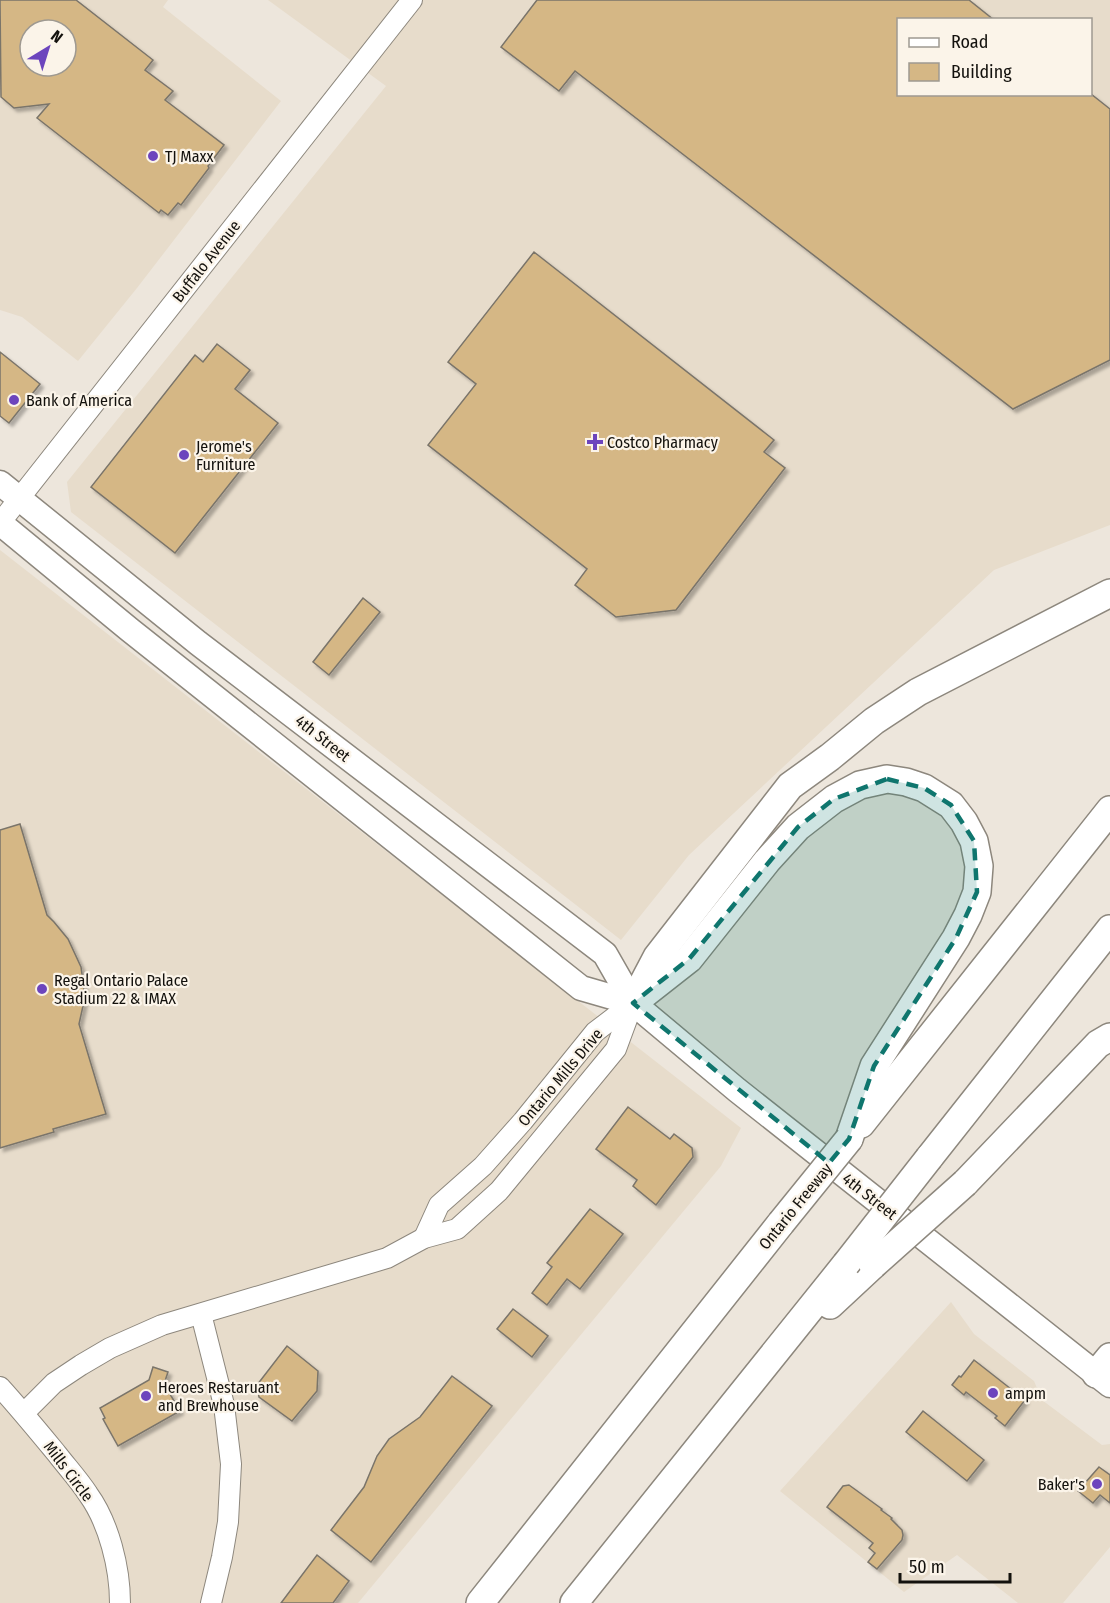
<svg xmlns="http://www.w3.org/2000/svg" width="1110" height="1603" viewBox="0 0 1110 1603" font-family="'Fira Sans Condensed',sans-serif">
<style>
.built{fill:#e7dccb;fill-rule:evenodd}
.building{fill:#d5b785;stroke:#7a746a;stroke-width:1.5;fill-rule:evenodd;filter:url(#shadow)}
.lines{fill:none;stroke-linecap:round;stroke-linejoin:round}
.minor-casing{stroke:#8d877d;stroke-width:22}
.major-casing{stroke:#8d877d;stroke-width:27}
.highway-casing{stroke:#8d877d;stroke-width:30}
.minor{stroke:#fff;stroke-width:20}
.major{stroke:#fff;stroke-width:24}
.highway{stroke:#fff;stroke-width:27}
.highway-bridge-casing{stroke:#8d877d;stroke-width:30;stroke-linecap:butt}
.highway-bridge{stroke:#fff;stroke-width:27}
.marked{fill:#0f766e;fill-opacity:0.2;stroke:#0f766e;stroke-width:4.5;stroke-dasharray:12 8;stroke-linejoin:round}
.poi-dot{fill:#6c45bd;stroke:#fbf4e9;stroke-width:2}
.labels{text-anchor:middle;stroke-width:4.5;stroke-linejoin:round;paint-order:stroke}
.poi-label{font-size:16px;fill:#13110d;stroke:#fbf4e9;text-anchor:start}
.street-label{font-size:16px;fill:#13110d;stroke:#fbf4e9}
</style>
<defs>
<filter id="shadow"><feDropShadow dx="3.5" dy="3.5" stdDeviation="1.5" flood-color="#0004"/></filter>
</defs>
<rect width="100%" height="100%" fill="#ede6dc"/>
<g class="built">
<path d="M 0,0 L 168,0 L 163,7 L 281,101 L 137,288 L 78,361 L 22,317 L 0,310 ZM 30,30 L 66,30 L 66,66 L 30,66 Z"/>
<path d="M 268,0 L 1110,0 L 1110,525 L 994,570 L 689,855 L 621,940 L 71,512 L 67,482 L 386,86 ZM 898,20 L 1090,20 L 1090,94 L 898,94 Z"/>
<polygon points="0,550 741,1128 721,1166 358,1603 0,1603"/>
<polygon points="951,1302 974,1334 1034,1381 1042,1400 1102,1445 1110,1444 1110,1547 1063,1603 1018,1603 957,1555 904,1592 780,1491"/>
</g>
<g class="building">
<path d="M 0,0 L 76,0 L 153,60 L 145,70 L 173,91 L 165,100 L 224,145 L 208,166 L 209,168 L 181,205 L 178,203 L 168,215 L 161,210 L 159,213 L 37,118 L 49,104 L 14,108 L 1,97 ZM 30,30 L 66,30 L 66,66 L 30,66 Z"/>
<polygon points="537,0 969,0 994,20 898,20 898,94 1091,94 1110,109 1110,360 1013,409 575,71 559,91 501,47"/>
<polygon points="534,252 774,440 764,452 785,468 676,610 616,617 575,585 587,569 428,445 476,384 448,362"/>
<polygon points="217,344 250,370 235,389 278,423 175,553 91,487 195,355 203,362"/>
<polygon points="0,352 40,384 9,423 0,416"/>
<polygon points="363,598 380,612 329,675 313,662"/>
<polygon points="20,824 47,915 54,922 68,939 81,967 85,997 79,1024 106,1114 53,1129 54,1132 0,1148 0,830"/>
<polygon points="628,1107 670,1139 674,1134 692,1148 693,1157 656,1205 633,1186 637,1180 596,1149"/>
<polygon points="590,1209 623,1234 580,1289 567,1279 547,1305 532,1293 552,1267 547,1263"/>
<polygon points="513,1309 548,1336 532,1357 497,1329"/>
<polygon points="287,1346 318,1371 317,1391 292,1421 259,1397 257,1385"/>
<polygon points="974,1360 1025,1400 1005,1426 995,1418 997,1416 966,1392 964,1395 952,1385 959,1376 961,1377"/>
<polygon points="153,1367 168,1372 164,1384 180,1411 118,1446 103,1419 105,1418 100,1408 149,1380"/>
<polygon points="452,1376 492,1406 371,1562 331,1530 364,1487 377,1456 389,1439 420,1417"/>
<polygon points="923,1411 984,1460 967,1481 906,1432"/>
<polygon points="1099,1467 1110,1475 1110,1503 1100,1495 1093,1503 1078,1491"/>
<polygon points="849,1485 882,1509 881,1510 892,1518 891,1519 902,1530 903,1535 902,1540 877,1569 868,1562 875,1553 869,1548 873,1543 827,1507 843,1486"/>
<polygon points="317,1555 349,1581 333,1603 281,1603"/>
</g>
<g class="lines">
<defs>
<g id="minor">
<polyline points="0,523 412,0"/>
<polyline points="424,1238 439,1205 483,1166 523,1121 595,1032 633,1003"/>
<polyline points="201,1314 224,1405 231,1464 228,1522 222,1557 211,1603"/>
<path d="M 0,1387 C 20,1409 38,1431 57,1454 C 67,1467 79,1480 88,1494 C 109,1523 120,1568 120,1603"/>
<polyline points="24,1413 54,1383 81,1365 110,1348 162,1325 387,1258 424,1238 457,1229 499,1191 616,1049 633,1003"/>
</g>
<g id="major">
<polyline points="0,483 198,643 605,954 633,1003 737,1090 1110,1385"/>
<polyline points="0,523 130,630 581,988 633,1003"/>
</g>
<g id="highway">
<polyline points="637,995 657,957 790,786 830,757 874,721 918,692 1110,593"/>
<polyline points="633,1003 689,959 767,861 798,827 834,799 860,785 887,779 906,782 924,788 951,805 964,822 974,841 979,866 977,892 968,915 956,938 874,1066 849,1139"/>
<polyline points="861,1124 1110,810"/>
<polyline points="929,1158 1110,929"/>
<polyline points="965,1183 1098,1044 1110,1037"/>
<polyline points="830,1305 873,1265"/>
<polyline points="1096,1374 1110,1357"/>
<polyline points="480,1603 781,1223"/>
<polyline points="574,1603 846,1264"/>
</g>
</defs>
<use href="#minor" class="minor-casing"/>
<use href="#major" class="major-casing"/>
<use href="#highway" class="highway-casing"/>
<use href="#minor" class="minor"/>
<use href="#major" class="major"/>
<use href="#highway" class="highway"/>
<defs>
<g id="highway-bridge">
<polyline points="781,1223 849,1139"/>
<polyline points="846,1264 929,1158"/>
<polyline points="873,1265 965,1183"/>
</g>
</defs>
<use href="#highway-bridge" class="highway-bridge-casing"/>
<use href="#highway-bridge" class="highway-bridge"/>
</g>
<path class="marked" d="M 887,779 L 924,788 L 951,805 L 974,841 L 977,892 L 956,938 L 874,1066 L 849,1139 L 829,1163 L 633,1003 L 689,959 L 798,827 L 834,799 Z"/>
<g class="poi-dot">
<circle cx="153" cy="156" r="6"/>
<circle cx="14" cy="400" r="6"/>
<path d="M592 433h6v6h6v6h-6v6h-6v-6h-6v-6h6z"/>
<circle cx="184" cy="455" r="6"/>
<circle cx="42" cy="989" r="6"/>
<circle cx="993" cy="1393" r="6"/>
<circle cx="146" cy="1396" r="6"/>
<circle cx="1097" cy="1484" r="6"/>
</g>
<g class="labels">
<g class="poi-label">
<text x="165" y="162">TJ Maxx</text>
<text x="26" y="406">Bank of America</text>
<text x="607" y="448">Costco Pharmacy</text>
<text x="196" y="452">Jerome's<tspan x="196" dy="18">Furniture</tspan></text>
<text x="54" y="986">Regal Ontario Palace<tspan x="54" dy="18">Stadium 22 &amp; IMAX</tspan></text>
<text x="158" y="1393">Heroes Restaruant<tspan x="158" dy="18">and Brewhouse</tspan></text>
<text x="1005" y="1399">ampm</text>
<text x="1085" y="1490" text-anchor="end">Baker's</text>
</g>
<g class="street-label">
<text transform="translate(206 261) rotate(-52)" y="6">Buffalo Avenue</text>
<text transform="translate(323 738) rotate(38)" y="6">4th Street</text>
<text transform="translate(560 1077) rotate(-50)" y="6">Ontario Mills Drive</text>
<text transform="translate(870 1196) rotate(38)" y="6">4th Street</text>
<text transform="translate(795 1206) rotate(-51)" y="6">Ontario Freeway</text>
<text transform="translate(69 1471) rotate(53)" y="6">Mills Circle</text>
</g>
</g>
<rect x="897" y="18" width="195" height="78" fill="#fbf4e9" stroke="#9e9991" stroke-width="1.5"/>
<rect x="909" y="38" width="30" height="9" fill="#ffffff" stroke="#9e9991" stroke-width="1.5"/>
<text x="951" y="48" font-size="18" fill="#13110d">Road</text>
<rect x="909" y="63" width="30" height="18" fill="#d5b785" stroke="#9e9991" stroke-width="1.5"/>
<text x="951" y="78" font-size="18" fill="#13110d">Building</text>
<g transform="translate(48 48) rotate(38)"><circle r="28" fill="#fbf4e9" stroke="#9e9991" stroke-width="1.5"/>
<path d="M0-4.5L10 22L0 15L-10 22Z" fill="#6c45bd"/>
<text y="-9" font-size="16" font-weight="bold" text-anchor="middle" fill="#13110d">N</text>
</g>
<path d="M900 1573v9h110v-9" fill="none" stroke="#13110d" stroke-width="3"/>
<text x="909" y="1573" font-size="18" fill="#13110d" stroke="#fbf4e9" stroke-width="4.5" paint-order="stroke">50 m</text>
</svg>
